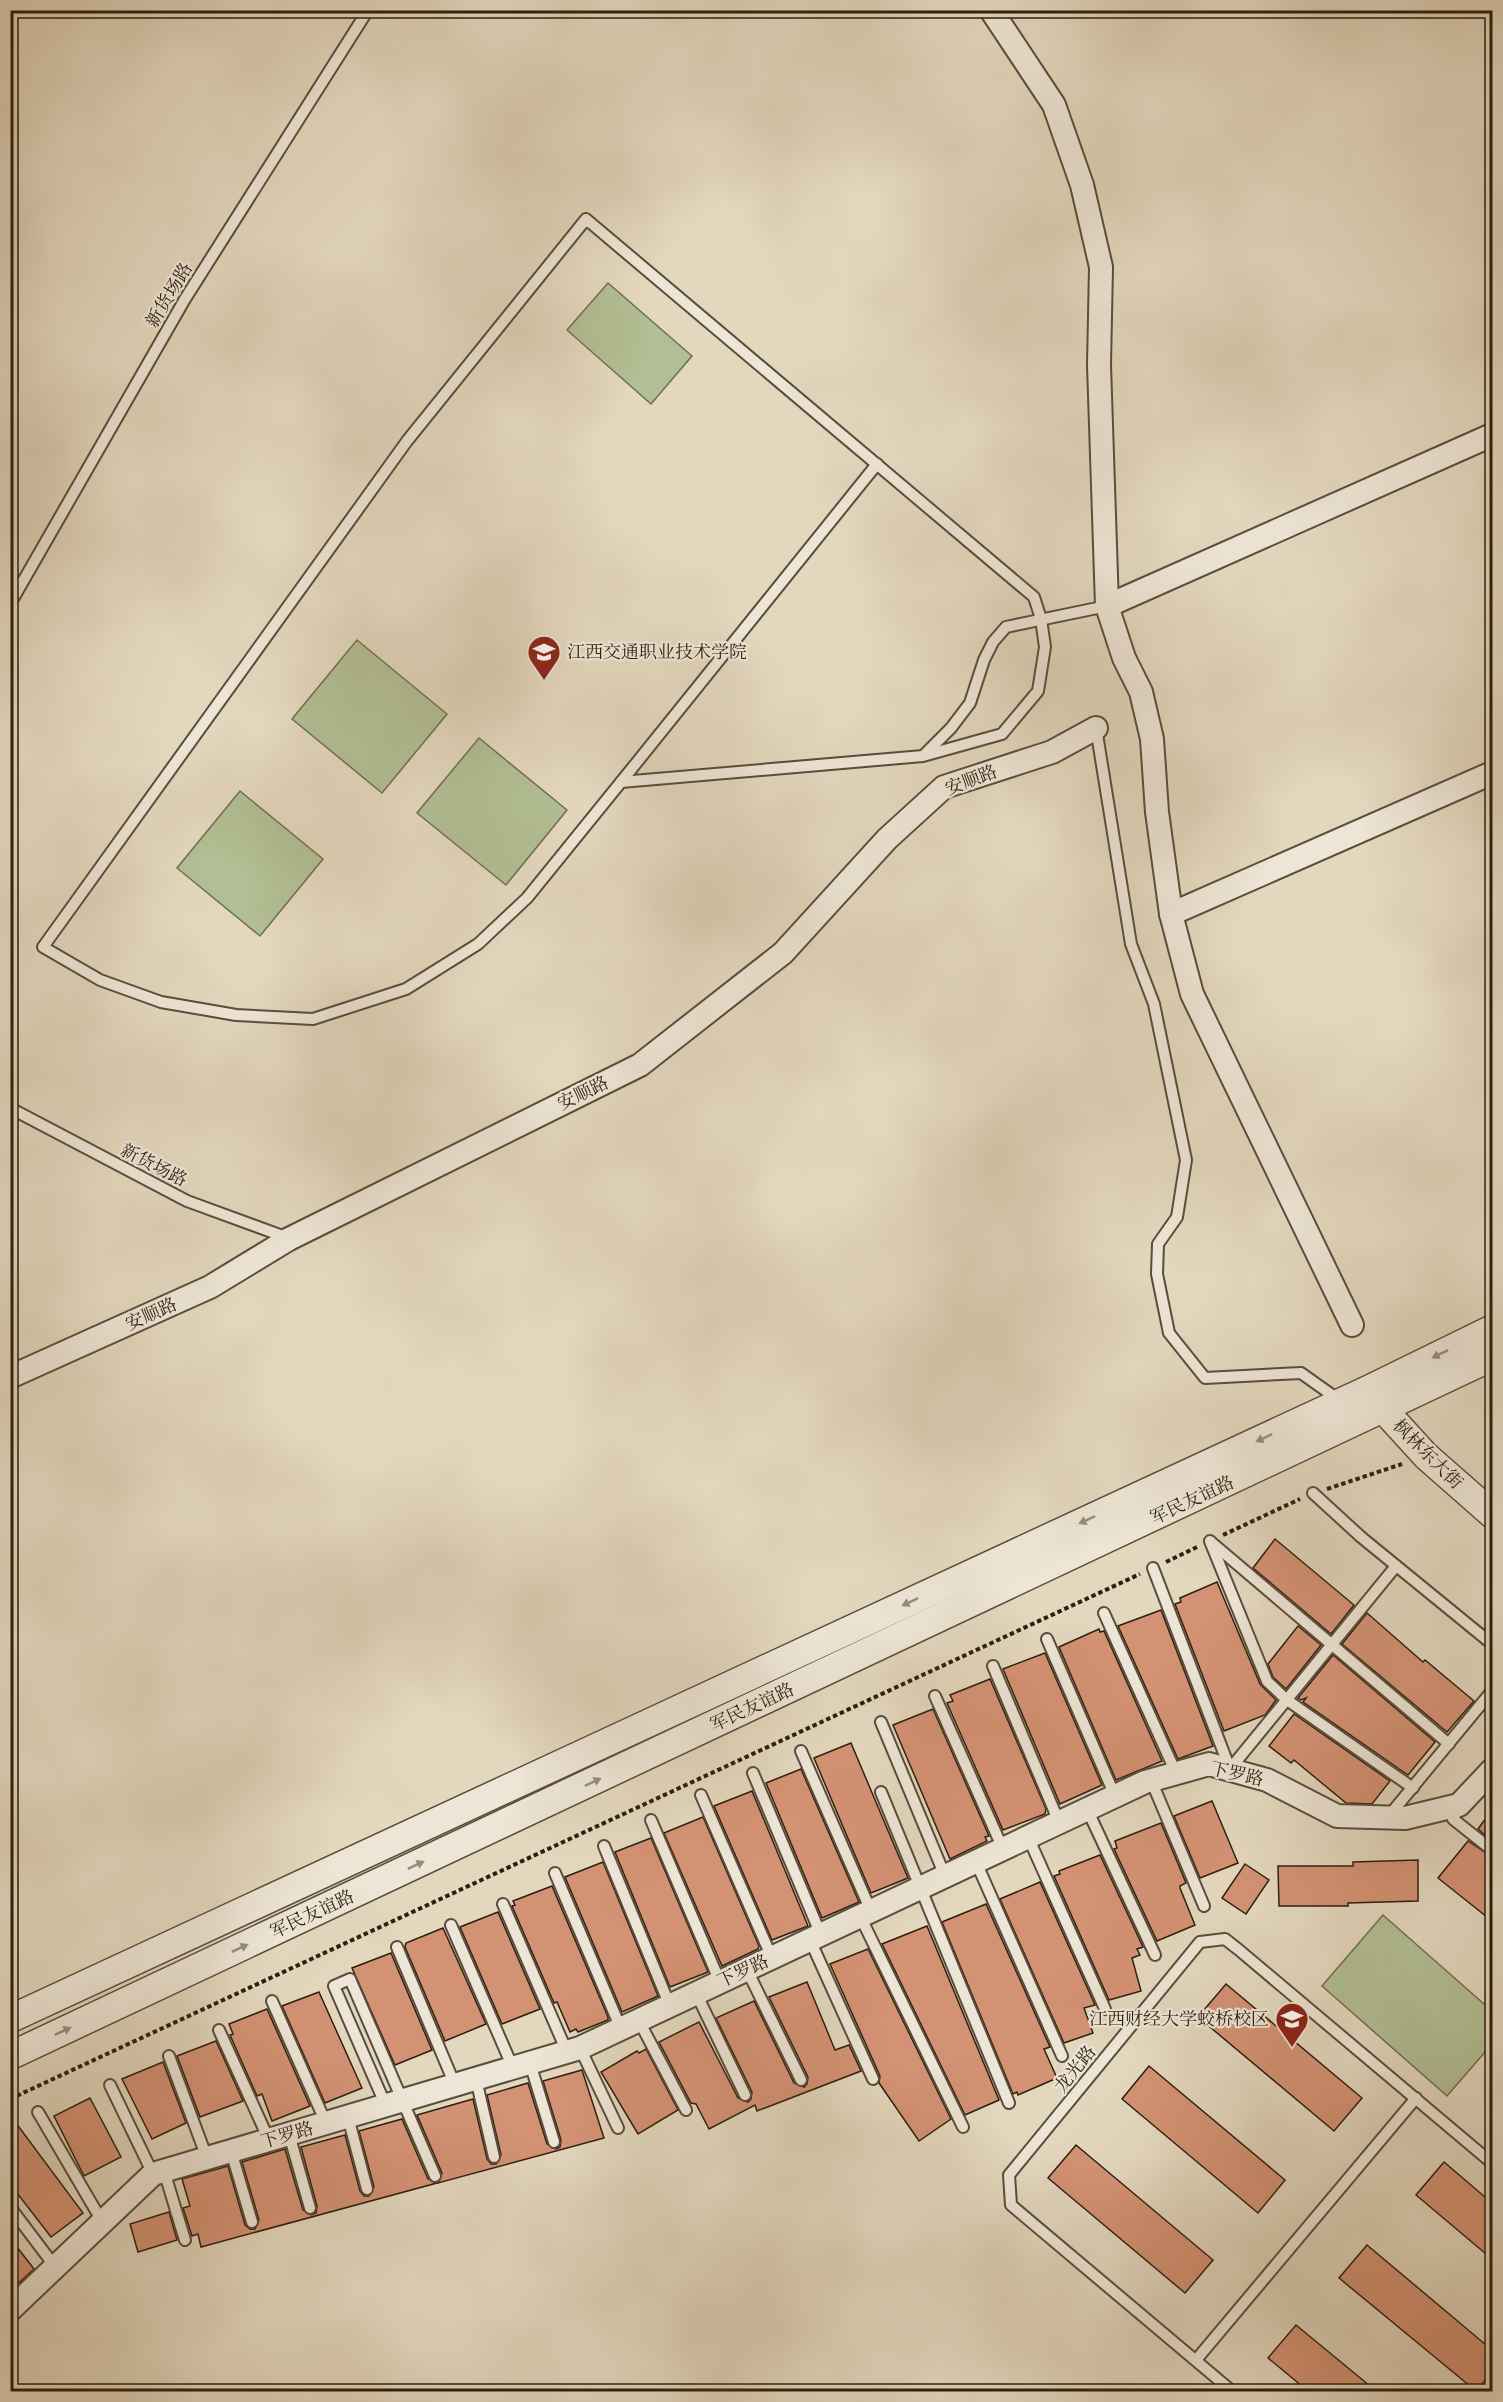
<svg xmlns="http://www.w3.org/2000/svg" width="1503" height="2402" viewBox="0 0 1503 2402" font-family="'IM FELL Great Primer','Noto Serif SC',serif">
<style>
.green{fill:#b2be93;stroke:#6f6e51;stroke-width:1.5}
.building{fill:#d49274;stroke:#2c1f0f;stroke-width:1.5}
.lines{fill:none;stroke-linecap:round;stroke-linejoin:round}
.service-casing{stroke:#5a4d3b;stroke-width:14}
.minor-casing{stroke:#5a4d3b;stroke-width:26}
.tertiary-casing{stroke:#5a4d3b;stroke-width:30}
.path{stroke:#2c1f0f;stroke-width:4;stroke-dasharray:4.5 3;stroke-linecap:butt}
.service{stroke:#ede5d5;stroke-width:10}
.minor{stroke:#ede5d5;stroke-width:22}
.tertiary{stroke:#ede5d5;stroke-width:27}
.oneway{fill:#968c7c}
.labels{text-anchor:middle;stroke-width:4.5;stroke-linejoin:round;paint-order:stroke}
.street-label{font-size:18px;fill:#2c1f0f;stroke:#ede5d5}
.poi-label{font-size:18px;fill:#2c1f0f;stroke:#ede5d5;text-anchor:start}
</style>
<rect width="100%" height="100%" fill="#e3d7be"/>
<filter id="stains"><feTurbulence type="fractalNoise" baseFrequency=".00333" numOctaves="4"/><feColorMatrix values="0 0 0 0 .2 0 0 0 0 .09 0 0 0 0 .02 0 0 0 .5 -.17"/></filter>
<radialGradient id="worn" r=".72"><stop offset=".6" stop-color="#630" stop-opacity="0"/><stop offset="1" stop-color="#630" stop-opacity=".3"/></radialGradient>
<g class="green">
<polygon points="608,283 692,356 651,404 567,330"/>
<polygon points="357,640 447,714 382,793 292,719"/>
<polygon points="479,738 567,810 506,885 417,813"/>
<polygon points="240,791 323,859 260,936 177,868"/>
<polygon points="1383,1915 1492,2011 1492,2044 1447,2096 1322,1986"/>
</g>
<g class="building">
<polygon points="1275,1539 1354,1605 1331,1634 1253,1568"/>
<polygon points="1217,1582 1260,1684 1276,1700 1265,1715 1224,1731 1175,1604 1181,1602 1180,1598"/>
<polygon points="1161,1610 1213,1746 1178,1759 1118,1626"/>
<polygon points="1367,1613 1423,1662 1425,1660 1474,1701 1447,1732 1342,1644"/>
<polygon points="1298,1626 1321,1645 1286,1689 1273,1677 1268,1664"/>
<polygon points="1099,1629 1100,1632 1104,1631 1162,1761 1116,1780 1059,1647"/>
<polygon points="1045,1653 1102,1785 1060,1804 1003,1669"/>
<polygon points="1333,1655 1435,1742 1408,1775 1303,1702 1306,1698 1301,1700 1298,1698"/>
<polygon points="990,1679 1046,1809 1045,1814 1003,1830 947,1703 953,1701 950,1695"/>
<polygon points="933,1709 989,1836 985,1837 987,1841 950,1859 893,1725"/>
<polygon points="1294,1714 1390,1781 1372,1804 1346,1803 1294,1760 1291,1763 1269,1746"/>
<polygon points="851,1743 908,1878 871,1893 814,1758"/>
<polygon points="801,1769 859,1902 822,1918 766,1783"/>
<polygon points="752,1791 808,1926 772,1940 714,1806"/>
<polygon points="1212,1801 1238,1863 1200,1878 1174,1816"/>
<polygon points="1492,1810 1492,1841 1478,1829"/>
<polygon points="703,1817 759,1946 758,1949 722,1966 664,1833"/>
<polygon points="1161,1823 1186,1883 1180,1886 1180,1888 1195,1925 1157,1941 1114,1849 1117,1848 1115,1841"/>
<polygon points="651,1838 708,1972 670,1987 615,1852"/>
<polygon points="1468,1841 1492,1857 1492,1921 1438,1878"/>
<polygon points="1100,1855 1143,1947 1137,1949 1140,1955 1132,1958 1141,1991 1109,2000 1054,1876 1060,1874 1059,1871"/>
<polygon points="1418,1860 1418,1901 1348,1903 1348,1906 1279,1906 1278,1866 1353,1866 1353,1862"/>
<polygon points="603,1862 658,1996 622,2012 565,1877"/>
<polygon points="1245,1864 1269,1880 1246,1914 1222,1898"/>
<polygon points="1040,1882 1095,2005 1084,2008 1093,2033 1064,2043 1000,1899"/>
<polygon points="552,1886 608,2017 608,2020 578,2032 576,2029 570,2032 557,2002 554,2003 512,1906 515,1905 513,1901"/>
<polygon points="986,1904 1050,2047 1044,2049 1057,2078 1018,2095 1017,2092 1013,2094 942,1922"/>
<polygon points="498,1912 540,2009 502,2024 460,1927"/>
<polygon points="927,1926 999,2100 965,2115 882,1944"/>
<polygon points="443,1928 486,2024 445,2041 405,1947 406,1943"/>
<polygon points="868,1949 951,2119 919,2141 879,2083 880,2076 830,1964"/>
<polygon points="391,1953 432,2050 395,2065 352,1968"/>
<polygon points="807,1982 835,2050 849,2045 861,2071 757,2111 755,2105 709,2129 696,2104 691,2103 659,2042 699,2022 738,2098 748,2102 751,2099 752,2092 716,2018 754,2001 794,2083 804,2087 807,2084 808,2077 769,1997"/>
<polygon points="1226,1984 1362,2098 1334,2131 1198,2017"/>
<polygon points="319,1992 362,2088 325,2103 282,2006"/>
<polygon points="267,2009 310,2106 272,2121 262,2094 257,2096 230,2035 233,2034 229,2024"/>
<polygon points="216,2041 243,2101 200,2117 177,2056"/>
<polygon points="646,2049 678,2110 638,2134 601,2072 637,2051 639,2053"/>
<polygon points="163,2062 186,2123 152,2139 122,2079"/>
<polygon points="1149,2066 1285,2180 1258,2213 1122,2099"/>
<polygon points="582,2070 604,2138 438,2183 442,2173 417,2115 473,2099 487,2159 491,2164 496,2164 501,2155 487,2095 528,2083 547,2144 556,2149 560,2147 561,2140 543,2081"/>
<polygon points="90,2098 121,2157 84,2176 54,2116"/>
<polygon points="10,2115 83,2213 51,2237 10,2184"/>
<polygon points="402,2119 428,2179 437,2183 201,2247 198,2234 192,2236 183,2208 190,2206 182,2179 228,2166 245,2225 250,2229 255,2229 259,2220 242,2162 285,2149 303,2210 311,2215 316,2213 317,2206 301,2147 345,2135 360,2191 364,2196 369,2196 374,2187 359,2131"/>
<polygon points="1076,2145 1213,2260 1185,2293 1048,2178"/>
<polygon points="1444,2162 1492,2203 1492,2259 1416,2195"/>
<polygon points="169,2212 177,2240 138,2252 130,2224"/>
<polygon points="10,2238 34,2269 10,2291"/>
<polygon points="1367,2245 1492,2350 1492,2372 1476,2391 1339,2278"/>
<polygon points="1296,2325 1376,2391 1308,2391 1268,2358"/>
</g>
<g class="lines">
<defs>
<g id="service">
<polygon points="586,219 1034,597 1041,619 1045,647 1038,691 1002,734 923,756 621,782 527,898 478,944 406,989 313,1019 236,1015 161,1002 100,980 43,947 407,441"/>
<polyline points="10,604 185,299 368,10"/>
<polyline points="1096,728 1131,944 1154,1004 1186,1160 1177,1217 1158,1244 1157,1274 1169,1333 1205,1378 1301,1373 1339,1400"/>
<polyline points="925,754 951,728 970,703 984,660 993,642 1006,627 1107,606"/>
<polyline points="621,782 877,464"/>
<polyline points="10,1108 187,1201 288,1238"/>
<polyline points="1313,1493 1361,1537 1492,1644"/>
<polyline points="1210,1541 1267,1681 1287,1700 1413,1788"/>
<polyline points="1211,1542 1449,1744"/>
<polyline points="1153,1568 1230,1769 1396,1566"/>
<polyline points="1104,1613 1176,1773"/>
<polyline points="1047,1639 1115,1796"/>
<polyline points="993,1666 1059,1822"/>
<polyline points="935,1696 1003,1849"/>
<polyline points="881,1722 945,1876"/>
<polyline points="801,1751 871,1911"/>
<polyline points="753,1773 821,1935"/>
<polyline points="1151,1780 1204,1906"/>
<polyline points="881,1792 1009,2103"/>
<polyline points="701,1795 772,1958"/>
<polyline points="1459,1807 1453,1819 1492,1850"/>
<polyline points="1087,1809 1155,1955"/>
<polyline points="1388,1817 1492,1691"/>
<polyline points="651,1820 720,1982"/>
<polyline points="1028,1837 1105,2009"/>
<polyline points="604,1846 670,2006"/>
<polyline points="976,1862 1062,2056"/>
<polyline points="555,1873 621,2029"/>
<polyline points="503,1904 567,2052"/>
<polyline points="860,1916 963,2127"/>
<polyline points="451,1925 513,2068"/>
<polyline points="810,1940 873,2079"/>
<polyline points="397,1947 455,2085"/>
<polyline points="747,1970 801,2080"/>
<polyline points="696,1993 745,2095"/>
<polyline points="272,2001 326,2123"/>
<polyline points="639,2021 686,2110"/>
<polyline points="219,2030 269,2140"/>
<polyline points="580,2048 618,2128"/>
<polyline points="169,2056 207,2158"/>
<polyline points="530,2063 554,2142"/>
<polyline points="476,2079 494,2157"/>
<polyline points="110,2085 153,2174"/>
<polyline points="386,2106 334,1986 350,1979 435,2176"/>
<polyline points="38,2112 103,2223"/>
<polyline points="348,2117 367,2189"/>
<polyline points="289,2134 310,2208"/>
<polyline points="231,2151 252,2222"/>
<polyline points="164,2171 185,2240"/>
<polyline points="10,2207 56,2268"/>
<polyline points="1196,2360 1416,2098"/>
<polyline points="1233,2392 1011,2205 1009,2175 1200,1942 1225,1939 1239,1950 1492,2163"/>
</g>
<g id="minor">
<polyline points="991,10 1054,105 1082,185 1101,267 1099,365 1107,606 1124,658 1141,692 1152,739 1157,812 1171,914 1192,994 1352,1325"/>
<polyline points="1107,606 1492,435"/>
<polyline points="1171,914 1492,773"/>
<polyline points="10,1377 210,1287 289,1239 640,1065 783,953 887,839 944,787 1052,752 1096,728"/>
<polyline points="10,2310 153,2174 580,2048 1145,1782 1209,1764 1267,1780 1337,1816 1405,1818 1459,1805 1492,1770"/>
</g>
<g id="tertiary">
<polyline points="1373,1398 1426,1456 1492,1514"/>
<polyline points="10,2019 1367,1390 1492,1329"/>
<polyline points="10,2056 1492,1357"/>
</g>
</defs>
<use href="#service" class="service-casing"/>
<use href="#minor" class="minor-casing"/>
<use href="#tertiary" class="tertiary-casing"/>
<g class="path">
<polyline points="1327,1489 1402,1464"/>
<polyline points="1223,1535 1300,1499"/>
<polyline points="1166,1562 1197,1547"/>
<polyline points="10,2099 1140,1574"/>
</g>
<use href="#service" class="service"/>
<use href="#minor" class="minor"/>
<use href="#tertiary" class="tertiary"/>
</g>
<defs><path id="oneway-solid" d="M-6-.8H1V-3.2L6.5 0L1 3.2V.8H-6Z" transform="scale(1.5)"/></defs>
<g class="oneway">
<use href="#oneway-solid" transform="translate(1440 1354) rotate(154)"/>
<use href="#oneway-solid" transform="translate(1264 1438) rotate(155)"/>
<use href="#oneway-solid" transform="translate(1087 1520) rotate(155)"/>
<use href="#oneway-solid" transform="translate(910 1602) rotate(155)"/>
<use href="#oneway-solid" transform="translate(593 1782) rotate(-25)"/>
<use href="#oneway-solid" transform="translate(416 1865) rotate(-25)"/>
<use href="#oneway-solid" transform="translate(240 1948) rotate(-25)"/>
<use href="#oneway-solid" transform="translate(63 2031) rotate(-25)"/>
</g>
<defs>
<symbol id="university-pin" viewBox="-11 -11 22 30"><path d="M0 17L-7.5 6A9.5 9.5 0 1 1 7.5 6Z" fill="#8f2418" stroke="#ede5d5"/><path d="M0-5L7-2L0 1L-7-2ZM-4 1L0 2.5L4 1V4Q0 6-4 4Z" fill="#fff"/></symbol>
</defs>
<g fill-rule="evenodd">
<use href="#university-pin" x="525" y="633" width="38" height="52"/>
<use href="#university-pin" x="1273" y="2000" width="38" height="52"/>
</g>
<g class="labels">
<g class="street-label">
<text transform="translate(169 295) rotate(-59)" y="6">新货场路</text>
<text transform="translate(971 780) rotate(-21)" y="6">安顺路</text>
<text transform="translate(583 1093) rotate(-26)" y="6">安顺路</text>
<text transform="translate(154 1165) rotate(27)" y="6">新货场路</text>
<text transform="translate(151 1314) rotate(-24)" y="6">安顺路</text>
<text transform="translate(1428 1454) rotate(45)" y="6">枫林东大街</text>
<text transform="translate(1192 1500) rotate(-25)" y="6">军民友谊路</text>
<text transform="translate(752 1707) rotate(-25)" y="6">军民友谊路</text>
<text transform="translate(1237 1774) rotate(13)" y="6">下罗路</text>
<text transform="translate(312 1914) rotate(-25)" y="6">军民友谊路</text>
<text transform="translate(743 1971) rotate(-25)" y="6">下罗路</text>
<text transform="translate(1075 2069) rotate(-51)" y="6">龙光路</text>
<text transform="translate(287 2135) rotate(-16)" y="6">下罗路</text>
</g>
<g class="poi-label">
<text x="567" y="658">江西交通职业技术学院</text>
<text x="1269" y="2025" text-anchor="end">江西财经大学蛟桥校区</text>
</g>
</g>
<rect width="1503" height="2402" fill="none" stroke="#e3d7be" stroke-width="36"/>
<rect x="12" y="12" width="1479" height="2378" fill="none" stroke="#2c1f0f" stroke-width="3"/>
<rect x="18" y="18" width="1467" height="2366" fill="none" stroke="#2c1f0f" stroke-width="1.5"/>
<rect width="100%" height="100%" filter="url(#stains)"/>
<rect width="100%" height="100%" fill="url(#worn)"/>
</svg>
